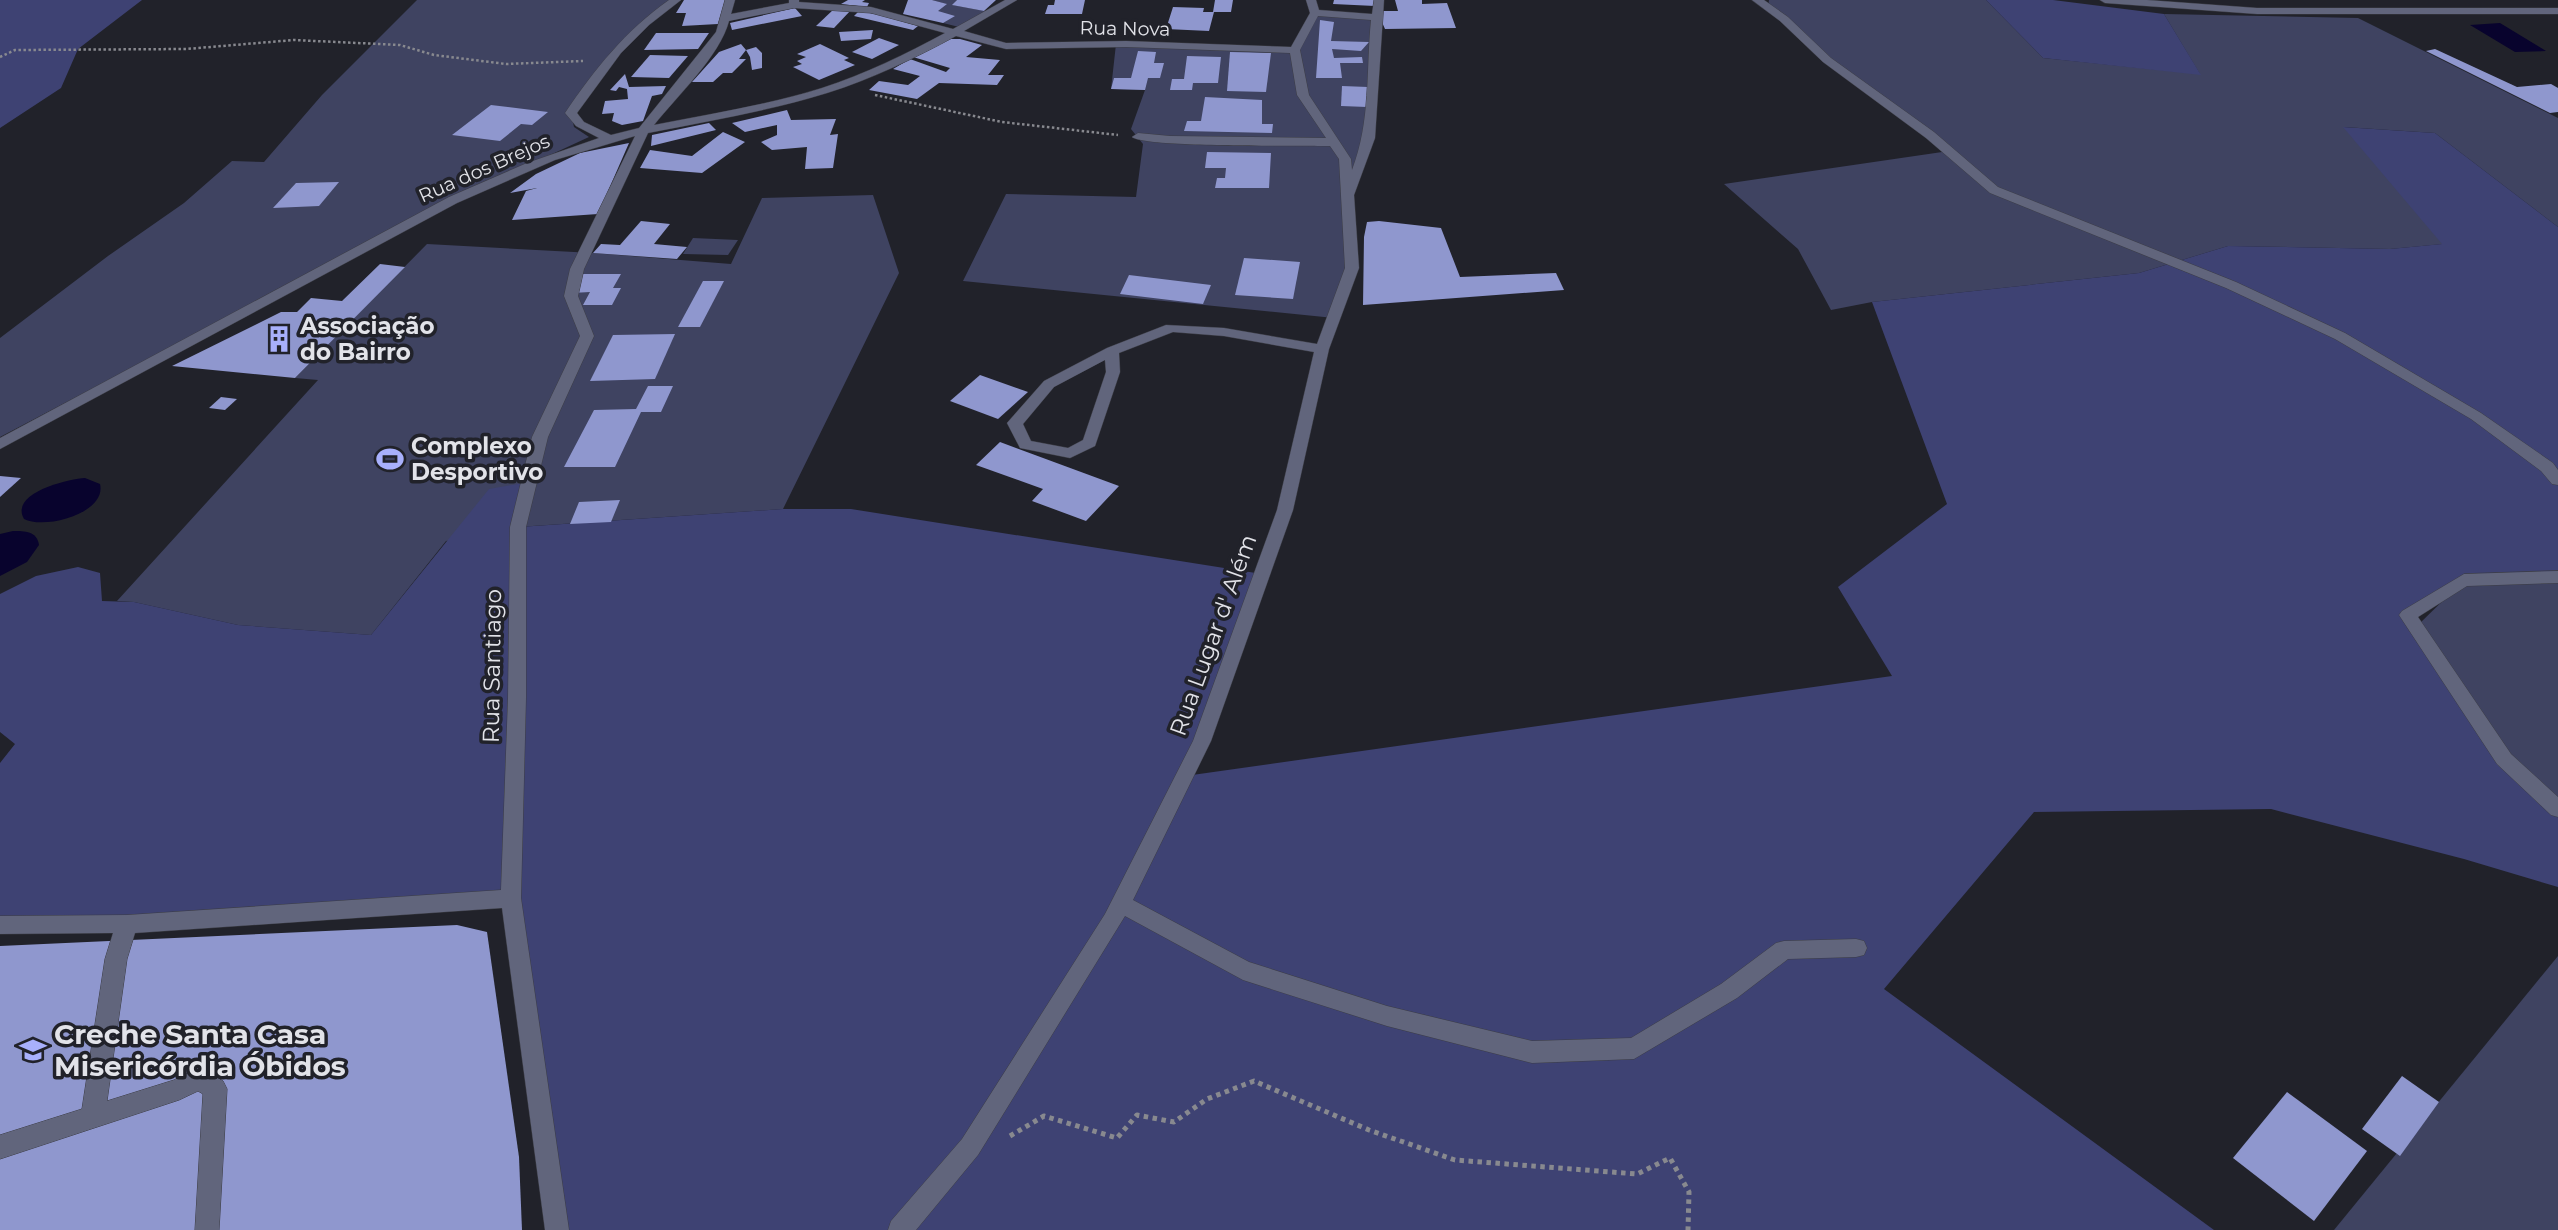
<svg xmlns="http://www.w3.org/2000/svg" width="2558" height="1230" viewBox="0 0 2558 1230" font-family="Montserrat,sans-serif">
<style>
.green{fill:#3f4361}
.forest{fill:#3e4273}
.water{fill:#08032d}
.building{fill:#8f97ce}
.lines{fill:none;stroke-linecap:round;stroke-linejoin:round}
.minor-casing{stroke:#3c3d45;stroke-width:1}
.path-far1{stroke:#88898f;stroke-width:2.5;stroke-dasharray:2.5 2.5;stroke-linecap:butt}
.path{stroke:#88898f;stroke-width:5;stroke-dasharray:4.5 4.5;stroke-linecap:butt}
.minor{fill:#61657c;fill-rule:evenodd}
.labels{text-anchor:middle;stroke-width:7;stroke-linejoin:round;paint-order:stroke}
.far-street-label{font-size:19px;fill:#e2e3e9;stroke:#21222a}
.poi-label{font-size:23px;font-weight:bold;fill:#e2e3e9;stroke:#21222a;text-anchor:start}
.street-label{font-size:23px;fill:#e2e3e9;stroke:#21222a}
.near-poi-label{font-size:28px;font-weight:bold;fill:#e2e3e9;stroke:#21222a;text-anchor:start}
</style>
<rect width="100%" height="100%" fill="#21222a"/>
<g class="green">
<polygon points="417,0 676,0 628,41 571,113 574,127 589,137 453,200 0,437 0,338 108,256 184,203 232,161 264,162 322,95"/>
<polygon points="932,0 957,0 953,5 990,12 963,28 943,23 936,12 946,4"/>
<polygon points="1769,0 1986,0 2043,58 2200,74 2164,14 2358,18 2558,118 2558,227 2435,133 2344,127 2443,244 2390,249 2228,246 2139,273 1872,302 1831,310 1798,249 1724,184 1949,151 1827,60 1768,8"/>
<polygon points="1315,13 1376,17 1370,132 1354,179 1352,268 1334,318 963,281 1006,194 1136,197 1143,144 1131,129 1145,90 1111,89 1116,44 1294,50"/>
<polygon points="873,195 899,273 783,509 518,527 446,541 371,635 238,625 134,602 117,601 318,380 295,378 427,244 593,253 731,264 762,198"/>
<polygon points="693,238 738,240 728,255 683,254"/>
<polygon points="2558,577 2558,809 2504,759 2416,627 2464,580"/>
<polygon points="2558,956 2558,1230 2334,1230"/>
</g>
<g class="forest">
<polygon points="0,0 142,0 78,49 61,88 0,128"/>
<polygon points="1986,0 2053,0 2164,14 2201,75 2043,58"/>
<polygon points="2343,127 2435,133 2558,227 2558,577 2464,580 2408,616 2504,759 2558,809 2558,887 2464,859 2271,809 2034,812 1884,989 2214,1230 557,1230 511,898 0,925 0,763 15,744 0,732 0,594 36,576 78,567 100,573 102,601 134,602 238,625 371,635 489,489 529,482 519,527 783,509 851,509 1262,574 1185,776 1892,676 1838,587 1947,504 1872,302 2139,273 2228,246 2390,249 2442,244"/>
</g>
<g class="water">
<polygon points="2500,23 2546,51 2515,52 2470,25"/>
<path d="M 85,478 L 100,484 C 107,513 45,530 24,519 C 9,493 68,479 85,478 Z"/>
<path d="M 13,531 C 25,531 37,531 39,545 L 27,562 L 0,576 L 0,534 Z"/>
</g>
<g class="building">
<polygon points="684,0 725,0 718,24 682,26 686,13 676,13"/>
<polygon points="848,0 865,0 862,2 869,3 867,7 841,4"/>
<polygon points="908,0 932,0 947,4 938,11 955,16 943,23 903,14"/>
<polygon points="957,0 996,0 984,11 952,5"/>
<polygon points="1055,0 1085,0 1082,14 1045,14 1048,5 1054,5"/>
<polygon points="1215,0 1233,0 1231,12 1214,12 1209,31 1166,29 1173,7 1204,8 1203,12 1213,12"/>
<polygon points="1334,0 1376,0 1375,6 1333,4"/>
<polygon points="1395,0 1422,0 1422,4 1447,3 1456,28 1385,29 1377,11 1398,11"/>
<polygon points="795,8 802,16 732,30 730,23"/>
<polygon points="834,9 851,10 834,28 816,26"/>
<polygon points="859,11 880,15 918,26 913,30 854,16"/>
<polygon points="1320,20 1334,22 1331,41 1369,42 1361,51 1332,49 1334,58 1362,57 1363,63 1340,63 1342,78 1316,78"/>
<polygon points="873,30 871,39 841,41 839,32"/>
<polygon points="656,33 709,33 698,49 644,50"/>
<polygon points="879,38 899,45 872,59 852,52"/>
<polygon points="948,39 960,39 982,45 966,57 1000,60 988,75 1004,75 997,85 939,83 917,99 869,90 879,81 908,85 920,76 893,69 910,59 946,72 950,68 913,57"/>
<polygon points="741,44 746,50 739,59 746,59 732,73 723,73 713,82 692,82 719,52"/>
<polygon points="820,44 849,58 844,60 855,65 819,80 793,67 802,64 797,61 806,57 797,54"/>
<polygon points="756,47 762,53 762,68 752,70 750,57 746,50"/>
<polygon points="2435,49 2517,87 2551,84 2558,88 2558,112 2550,113 2426,51"/>
<polygon points="1138,51 1156,52 1154,63 1164,63 1160,78 1148,78 1145,90 1111,89 1114,78 1131,78"/>
<polygon points="1230,52 1271,53 1266,92 1227,91"/>
<polygon points="650,55 688,56 669,78 631,77"/>
<polygon points="1187,56 1221,57 1218,83 1193,83 1192,90 1170,90 1172,79 1184,79"/>
<polygon points="625,74 629,87 666,86 662,94 652,96 643,121 622,125 612,121 614,113 602,114 605,101 628,99 627,89 619,87 616,91 610,90"/>
<polygon points="1342,86 1368,87 1367,107 1341,106"/>
<polygon points="1205,97 1262,100 1262,124 1273,124 1272,133 1184,131 1187,121 1201,121"/>
<polygon points="491,105 548,112 532,125 521,124 500,141 452,135"/>
<polygon points="787,110 791,120 836,119 830,135 838,134 833,168 805,169 807,147 772,150 761,142 777,135 777,125 745,132 732,123"/>
<polygon points="709,123 716,130 651,146 652,135"/>
<polygon points="723,132 745,142 702,173 640,168 650,150 692,156"/>
<polygon points="629,143 598,214 512,220 526,191 537,188 510,193 536,174 580,153"/>
<polygon points="1207,152 1271,153 1269,188 1215,188 1217,178 1225,178 1226,168 1205,168"/>
<polygon points="339,182 319,206 273,208 296,183"/>
<polygon points="641,221 670,224 654,244 687,247 677,259 593,253 601,244 620,245"/>
<polygon points="1379,221 1441,228 1460,277 1556,273 1564,290 1363,305 1364,237 1367,222"/>
<polygon points="1244,258 1300,262 1293,299 1235,295"/>
<polygon points="380,264 405,267 295,378 172,366 281,312 297,312 311,298 342,301"/>
<polygon points="583,274 621,274 613,288 621,288 612,305 583,305 590,292 572,293"/>
<polygon points="1129,275 1211,285 1203,304 1120,294"/>
<polygon points="703,281 724,281 700,327 678,327"/>
<polygon points="675,334 655,379 590,381 613,335"/>
<polygon points="980,375 1028,392 998,419 950,401"/>
<polygon points="648,386 673,386 661,412 641,412 615,467 564,467 594,410 636,409"/>
<polygon points="221,397 237,399 225,410 209,408"/>
<polygon points="1000,442 1119,486 1086,521 1032,501 1043,489 976,465"/>
<polygon points="0,476 21,478 0,497"/>
<polygon points="620,500 611,522 570,524 579,502"/>
<polygon points="457,925 487,932 519,1157 522,1230 0,1230 0,946"/>
<polygon points="2402,1076 2439,1102 2400,1156 2362,1129"/>
<polygon points="2287,1092 2367,1151 2314,1221 2233,1158"/>
</g>
<g class="lines">
<defs>
<g id="minor">
<path d="M 669,0 L 681,0 L 649,25 L 621,53 L 577,113 L 584,122 L 611,135 L 639,128 L 716,32 L 725,0 L 735,0 L 731,14 L 789,3 L 789,0 L 799,0 L 799,2 L 871,7 L 953,29 L 1005,0 L 1017,0 L 964,31 L 1006,43 L 1126,41 L 1291,47 L 1310,13 L 1306,0 L 1316,0 L 1319,10 L 1372,14 L 1374,0 L 1384,0 L 1375,138 L 1354,195 L 1359,268 L 1329,349 L 1293,510 L 1211,741 L 1133,900 L 1249,962 L 1387,1006 L 1532,1041 L 1631,1038 L 1721,984 L 1776,943 L 1784,941 L 1856,939 L 1864,941 L 1867,948 L 1864,955 L 1856,957 L 1788,959 L 1737,998 L 1634,1059 L 1532,1063 L 1387,1026 L 1243,980 L 1125,916 L 978,1155 L 916,1230 L 888,1230 L 891,1221 L 962,1139 L 1105,914 L 1193,741 L 1277,510 L 1314,352 L 1224,336 L 1173,332 L 1119,353 L 1120,372 L 1095,446 L 1070,458 L 1020,448 L 1007,423 L 1044,381 L 1107,348 L 1166,325 L 1224,328 L 1317,344 L 1345,268 L 1339,159 L 1330,146 C 1301,145 1147,148 1132,137 L 1138,133 L 1170,136 L 1326,138 L 1297,95 L 1290,53 L 1126,47 L 1006,49 L 956,36 C 915,58 872,79 827,93 C 769,111 708,121 648,133 L 584,269 L 578,296 L 594,336 L 548,437 L 526,527 L 526,698 L 521,898 L 569,1230 L 545,1230 L 502,908 L 135,933 L 127,959 L 107,1101 L 174,1080 L 199,1067 L 223,1081 L 227,1089 L 219,1230 L 195,1230 L 203,1094 L 198,1091 L 179,1100 L 0,1159 L 0,1135 L 82,1109 L 105,959 L 113,933 L 0,934 L 0,916 L 127,915 L 501,890 L 508,698 L 510,527 L 532,437 L 580,336 L 564,296 L 570,269 L 635,136 L 555,160 L 457,203 L 0,449 L 0,438 L 449,197 L 527,163 L 599,138 L 576,126 L 565,113 C 594,70 626,30 669,0 ZM 794,8 L 871,13 L 945,33 C 906,54 865,74 822,88 C 768,105 710,114 654,125 C 677,96 720,56 729,21 ZM 1318,16 L 1371,20 C 1366,71 1371,121 1352,170 L 1351,159 L 1309,95 L 1300,50 ZM 1105,360 L 1106,372 L 1083,440 L 1068,448 L 1031,441 L 1023,424 L 1054,387 Z"/>
<polygon points="1752,0 1764,0 1788,17 1831,58 1934,132 1998,187 2236,282 2345,333 2481,413 2553,463 2558,470 2558,485 2552,484 2541,471 2471,419 2335,339 2226,288 1990,193 1926,138 1823,62 1780,21"/>
<polygon points="2100,0 2147,0 2257,8 2558,8 2558,14 2257,14 2105,3"/>
<polygon points="2558,571 2558,583 2467,586 2418,617 2511,754 2558,797 2558,817 2551,815 2497,764 2399,615 2402,611 2464,574"/>
</g>
</defs>
<use href="#minor" class="minor-casing"/>
<g class="path-far1">
<polyline points="0,57 15,50 186,49 294,40 400,45 434,55 506,64 583,61"/>
<polyline points="875,95 1002,122 1118,135"/>
</g>
<polyline class="path" points="1010,1136 1044,1116 1117,1138 1137,1115 1174,1122 1207,1099 1254,1081 1369,1130 1455,1160 1637,1174 1670,1158 1689,1192 1688,1230"/>
<use href="#minor" class="minor"/>
</g>
<defs>
<symbol id="building-bare" viewBox="-9 -9 18 18"><path d="M-4-6H4V6H1V3H-1V6H-4ZM-2.5-4.3h1.7v1.8h-1.7ZM.8-4.3h1.7v1.8H.8ZM-2.5-1h1.7V.8h-1.7ZM.8-1h1.7V.8H.8Z" fill="#a8b0fc" stroke="#21222a" stroke-width="2.5" paint-order="stroke"/></symbol>
<symbol id="stadium-bare" viewBox="-9 -9 18 18"><path d="M0-5a6.5 5 0 1 0 0 10a6.5 5 0 1 0 0-10ZM-3.5-1.8h7v3.6h-7Z" fill="#a8b0fc" stroke="#21222a" stroke-width="2.5" paint-order="stroke"/></symbol>
<symbol id="school-bare" viewBox="-9 -9 18 18"><path d="M0-5L7-2L0 1L-7-2ZM-4 1L0 2.5L4 1V4Q0 6-4 4Z" fill="#a8b0fc" stroke="#21222a" stroke-width="2.5" paint-order="stroke"/></symbol>
</defs>
<g fill-rule="evenodd">
<use href="#building-bare" x="260" y="320" width="38" height="38"/>
<use href="#stadium-bare" x="371" y="440" width="38" height="38"/>
<use href="#school-bare" x="14" y="1031" width="38" height="38"/>
</g>
<g class="labels">
<g class="far-street-label">
<text transform="translate(1125 28) rotate(1)" y="7">Rua Nova</text>
<text transform="translate(484 168) rotate(-24)" y="7">Rua dos Brejos</text>
</g>
<g class="poi-label">
<text x="300" y="334">Associação<tspan x="300" dy="26">do Bairro</tspan></text>
<text x="411" y="454">Complexo<tspan x="411" dy="26">Desportivo</tspan></text>
</g>
<g class="street-label">
<text transform="translate(1213 635) rotate(-70)" y="8">Rua Lugar d' Além</text>
<text transform="translate(492 666) rotate(-89)" y="8">Rua Santiago</text>
</g>
<g class="near-poi-label">
<text x="54" y="1044">Creche Santa Casa<tspan x="54" dy="32">Misericórdia Óbidos</tspan></text>
</g>
</g>
</svg>
